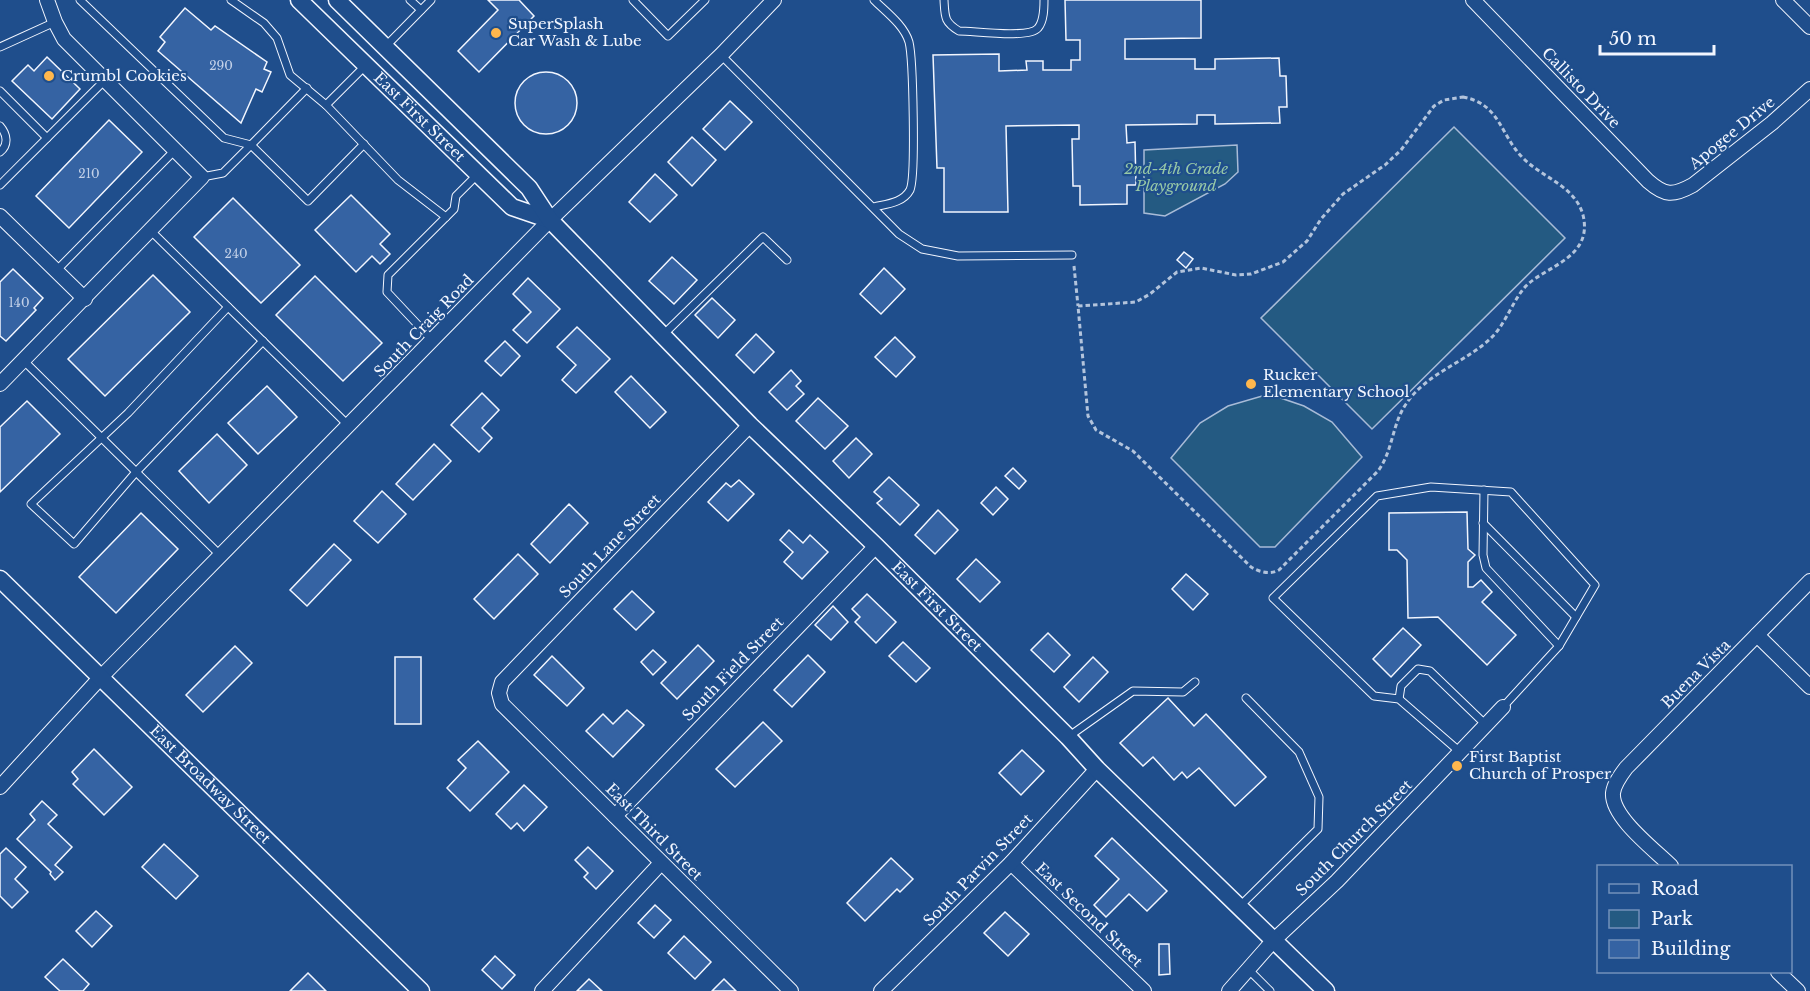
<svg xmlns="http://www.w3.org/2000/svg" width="1810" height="991" viewBox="0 0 1810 991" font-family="'Libre Baskerville',serif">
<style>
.green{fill:#245a82;stroke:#a8bbd7;stroke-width:1.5}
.building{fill:#3563a3;stroke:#f2f6ff;stroke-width:1.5}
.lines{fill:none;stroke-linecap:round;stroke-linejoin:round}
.service-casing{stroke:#f2f6ff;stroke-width:9}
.minor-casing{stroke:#f2f6ff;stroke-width:16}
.tertiary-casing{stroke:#f2f6ff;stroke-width:19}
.path{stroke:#b3c4dc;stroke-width:3;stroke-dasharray:4.5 3;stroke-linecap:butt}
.service{stroke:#1f4e8c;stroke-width:7}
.minor{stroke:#1f4e8c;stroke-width:14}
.tertiary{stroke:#1f4e8c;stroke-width:16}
.poi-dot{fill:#ffb74d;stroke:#1f4e8c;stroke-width:2}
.labels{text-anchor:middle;stroke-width:4.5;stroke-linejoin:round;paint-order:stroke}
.number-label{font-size:12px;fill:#c3d1e8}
.poi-label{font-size:15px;fill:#f2f6ff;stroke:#1f4e8c;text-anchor:start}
.street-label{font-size:15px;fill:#f2f6ff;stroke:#1f4e8c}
.park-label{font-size:15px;font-style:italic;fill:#97c8a6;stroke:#1f4e8c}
</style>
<rect width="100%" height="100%" fill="#1f4e8c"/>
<g class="green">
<polygon points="1454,127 1565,238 1372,429 1261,318"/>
<polygon points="1237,145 1238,172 1225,184 1165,216 1144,213 1144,150"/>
<polygon points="1269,394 1304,406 1332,422 1362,457 1275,547 1260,547 1171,458 1200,423 1228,406"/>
</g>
<g class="building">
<polygon points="488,0 519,0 534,16 479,72 458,51 498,10"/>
<polygon points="1065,0 1201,0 1201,38 1125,39 1125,59 1195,59 1195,69 1215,69 1215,59 1279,58 1280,76 1286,76 1287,107 1279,107 1280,123 1215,124 1215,115 1197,115 1197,124 1126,125 1127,143 1135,142 1136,185 1127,185 1127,204 1080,205 1080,186 1073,186 1072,139 1079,139 1079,125 1006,126 1008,212 944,212 944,168 937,168 933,55 999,54 999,71 1027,70 1026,61 1043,61 1043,70 1071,70 1071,60 1080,60 1080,40 1066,40"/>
<polygon points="185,8 211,30 215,26 267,62 264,69 271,72 262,92 256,89 241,123 158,51 165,42 160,37"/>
<polygon points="47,57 80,89 52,119 12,81 28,65 34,71"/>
<circle cx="546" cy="103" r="31"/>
<polygon points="730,101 752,122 725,150 703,129"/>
<polygon points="109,120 142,152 69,228 36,196"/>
<polygon points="692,137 716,160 692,186 668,162"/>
<polygon points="655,174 677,195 650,222 629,202"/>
<polygon points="351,195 390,234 380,244 390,254 380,264 372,256 356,272 315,230"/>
<polygon points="233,198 300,265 261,303 194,237"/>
<polygon points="1184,252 1193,259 1186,268 1177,260"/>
<polygon points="672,257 697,280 674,304 649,281"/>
<polygon points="884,268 905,289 881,314 860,294"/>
<polygon points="13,269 43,298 34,308 36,310 6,341 0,336 0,282"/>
<polygon points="153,275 190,312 105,396 68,359"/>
<polygon points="315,276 382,343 343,381 276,315"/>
<polygon points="528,278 560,309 527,343 513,330 531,312 513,294"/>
<polygon points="712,298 735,320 718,338 695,315"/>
<polygon points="577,327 610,359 576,393 562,380 576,365 557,347"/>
<polygon points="756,334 774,352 754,373 736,355"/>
<polygon points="895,337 915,357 896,377 875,357"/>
<polygon points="505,341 520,356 501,376 485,361"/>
<polygon points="791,370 801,381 796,386 804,394 787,410 769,392"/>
<polygon points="631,376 666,412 650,428 615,392"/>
<polygon points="267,386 297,417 258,454 228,423"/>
<polygon points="482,393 499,410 482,428 492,438 479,452 451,425"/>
<polygon points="818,398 848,426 825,449 796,421"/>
<polygon points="27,401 60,434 0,492 0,427"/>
<polygon points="217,434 247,465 209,503 179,471"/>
<polygon points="856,438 872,454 849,478 833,461"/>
<polygon points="434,444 451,461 413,500 396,484"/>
<polygon points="1013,468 1026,481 1019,489 1005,476"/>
<polygon points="889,477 919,505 900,525 877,503 882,499 874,492"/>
<polygon points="739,480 754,494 728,521 708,502 726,483 731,487"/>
<polygon points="996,487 1008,499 993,515 981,503"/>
<polygon points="382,491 406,514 378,543 354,521"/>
<polygon points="569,504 588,523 550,563 531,544"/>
<polygon points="938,510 958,530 935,554 915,535"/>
<polygon points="1467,512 1468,549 1475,555 1468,562 1468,587 1473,587 1481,580 1492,592 1482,602 1516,635 1487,665 1438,617 1408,618 1407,560 1397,550 1389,550 1389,513"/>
<polygon points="141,513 178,549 116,613 79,577"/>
<polygon points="789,530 803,543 810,535 828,552 802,579 784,562 793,552 780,540"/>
<polygon points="334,544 351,560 307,606 290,590"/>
<polygon points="518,554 538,574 494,619 474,599"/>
<polygon points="976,559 1000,582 980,602 957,579"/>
<polygon points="1186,574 1208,594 1193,610 1172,589"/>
<polygon points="632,591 654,612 636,630 614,609"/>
<polygon points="867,594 896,622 876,643 855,622 860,617 852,609"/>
<polygon points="833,606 848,622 831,640 815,625"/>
<polygon points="1403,628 1421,645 1391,677 1373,659"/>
<polygon points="1048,633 1070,655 1054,672 1031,650"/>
<polygon points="903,642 930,668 916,682 889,656"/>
<polygon points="698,645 714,661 677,699 661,683"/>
<polygon points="235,646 252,663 203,712 186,695"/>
<polygon points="653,650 666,662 653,675 641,662"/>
<polygon points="808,655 825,672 792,707 774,690"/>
<polygon points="552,656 584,688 567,706 534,675"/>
<rect x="395" y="657" width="26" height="67"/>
<polygon points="1093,657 1108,672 1079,702 1064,687"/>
<polygon points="1168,698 1194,726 1206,714 1266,777 1235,806 1199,768 1187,778 1182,772 1174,780 1153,757 1143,766 1120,743"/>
<polygon points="627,710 644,725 613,757 586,731 603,714 613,724"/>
<polygon points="763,722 782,741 735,787 716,769"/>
<polygon points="478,741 509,772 470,811 447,788 466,768 458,760"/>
<polygon points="94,749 132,787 104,815 73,784 78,779 72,772"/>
<polygon points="1022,750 1044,771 1021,795 999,773"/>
<polygon points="524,785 547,807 524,831 517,823 511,829 496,814"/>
<polygon points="42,801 57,815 48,824 72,847 55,865 63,872 55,880 50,874 51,872 17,839 35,820 30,814"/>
<polygon points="1112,838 1167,891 1147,911 1129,894 1106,917 1094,905 1119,879 1095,856"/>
<polygon points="164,844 198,876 176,899 142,867"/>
<polygon points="588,847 613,871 596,889 584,877 588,873 575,860"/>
<polygon points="6,848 26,867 15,879 28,892 12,908 0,896 0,854"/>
<polygon points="891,858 913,879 900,892 897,889 865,921 847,903"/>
<polygon points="655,905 671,920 654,938 638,923"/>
<polygon points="96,911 112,926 92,947 76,931"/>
<polygon points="1005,912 1029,934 1008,956 984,933"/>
<polygon points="684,936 711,962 695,979 668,953"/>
<polygon points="1159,944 1169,944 1170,974 1159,975"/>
<polygon points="495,956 515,975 502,989 482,970"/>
<polygon points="63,959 89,984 83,991 60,991 45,977"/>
<polygon points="308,973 326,991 290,991"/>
<polygon points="589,979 602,991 577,991"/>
<polygon points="724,979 736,991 712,991"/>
</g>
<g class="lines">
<defs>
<g id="service">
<polyline points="80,0 224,138 251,145 307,88"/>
<polyline points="231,0 264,23 277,38 290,75 326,105"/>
<polyline points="410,0 421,10"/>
<polyline points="633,0 668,36 705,0"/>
<path d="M 944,0 C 945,17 944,22 959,31 C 975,31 1029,39 1038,28 C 1044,21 1044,8 1044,0"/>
<polyline points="386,46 431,0"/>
<polyline points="0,47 55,22"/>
<polyline points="721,55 899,234 922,249 958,256 1072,255"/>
<polyline points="366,65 326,105 398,180 446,217"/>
<polyline points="0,91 47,138"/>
<path d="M 0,126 C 7,134 9,145 0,152"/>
<polyline points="202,177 223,173 251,145 308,201 364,144"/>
<polyline points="0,185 105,80"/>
<path d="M 874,207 C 886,204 903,203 910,190 C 916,177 913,58 909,42 C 904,25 886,12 874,0"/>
<polyline points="151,231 349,426"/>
<polyline points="56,271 176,149"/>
<polyline points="228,307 128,413 31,504 74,544 136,472 263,341"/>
<polyline points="663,335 763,237 787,260"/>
<polyline points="433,341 387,292 388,275 454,209 456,196 478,174"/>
<polyline points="23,360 221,556"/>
<polyline points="1484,490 1483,555 1486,568 1559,646"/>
<polyline points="1483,523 1576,617"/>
<polyline points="1399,699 1401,686 1418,669 1430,671 1486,725"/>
<polyline points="1068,737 1133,691 1183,692 1195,682"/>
<polyline points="1460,752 1399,699 1374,696 1273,598 1377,496 1431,487 1511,492 1595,585 1559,646 1503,707"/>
<polyline points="1240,906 1318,829 1319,797 1299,752 1246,698"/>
<polyline points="1249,970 1270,991"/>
</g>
<g id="minor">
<path d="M 1473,0 L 1648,181 C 1665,196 1673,196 1693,185 L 1772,123 L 1810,89"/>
<polyline points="1783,0 1810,27"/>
<polyline points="0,216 85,299"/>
<polyline points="0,384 202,177 64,39 55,22 47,0"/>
<polyline points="750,425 502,682 499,693 502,704 791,991"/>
<polyline points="1757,635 1810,687"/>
<polyline points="0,787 101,677 550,220 721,55 774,0"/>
<polyline points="615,816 876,546"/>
<polyline points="1011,863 1144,991"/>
<path d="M 1671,866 C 1655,850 1611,817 1613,793 C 1614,784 1620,776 1626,768 L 1810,581"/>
<polyline points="1778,972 1798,991"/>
<polyline points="542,991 661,863"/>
<polyline points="881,991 1011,863 1097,769"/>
<polyline points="1229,991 1274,940 1337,881 1503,707"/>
</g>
<g id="tertiary">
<path id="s1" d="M 299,0 L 512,207 L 550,220"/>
<path id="s2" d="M 337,0 L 529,188 L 550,220 L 750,425 L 876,546 L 1068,737 L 1097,769 L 1326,991"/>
<path id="s3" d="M 0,579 L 421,991"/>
</g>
</defs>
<use href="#service" class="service-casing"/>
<use href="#minor" class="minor-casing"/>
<use href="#tertiary" class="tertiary-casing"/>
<g class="path">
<path d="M 1463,97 C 1501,104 1500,136 1524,159 C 1543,178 1575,186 1583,215 C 1593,256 1550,265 1528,284 C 1514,297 1507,322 1492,337 C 1467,362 1426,373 1406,404 C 1392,424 1393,451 1378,471 L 1279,570 C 1270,575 1259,572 1251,567 L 1133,451 L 1096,430 L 1088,416 L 1078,306 L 1136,302 L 1150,294 L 1177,272 L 1201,268 L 1236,275 L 1251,274 L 1283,262 L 1307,241 L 1321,219 L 1343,194 L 1385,165 L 1401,150 L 1434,106 L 1444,100 Z"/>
<polyline points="1074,266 1078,306"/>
</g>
<use href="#service" class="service"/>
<use href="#minor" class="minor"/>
<use href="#tertiary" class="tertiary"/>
</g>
<g class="poi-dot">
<circle cx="496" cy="33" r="6"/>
<circle cx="49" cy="76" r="6"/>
<circle cx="1251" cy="384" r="6"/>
<circle cx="1457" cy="766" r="6"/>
</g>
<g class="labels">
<g class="number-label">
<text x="221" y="70">290</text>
<text x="89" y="178">210</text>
<text x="236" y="258">240</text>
<text x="19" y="307">140</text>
</g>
<g class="poi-label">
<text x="508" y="29">SuperSplash<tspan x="508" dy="17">Car Wash &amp; Lube</tspan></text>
<text x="61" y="81">Crumbl Cookies</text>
<text x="1263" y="380">Rucker<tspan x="1263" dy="17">Elementary School</tspan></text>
<text x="1469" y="762">First Baptist<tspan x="1469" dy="17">Church of Prosper</tspan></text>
</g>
<g class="street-label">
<text transform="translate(1581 88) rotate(46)" y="5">Callisto Drive</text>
<text dy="5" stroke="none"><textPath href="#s1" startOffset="168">East First Street</textPath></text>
<text transform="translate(1732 133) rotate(-39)" y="5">Apogee Drive</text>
<text transform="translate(424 326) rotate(-46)" y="5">South Craig Road</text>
<text transform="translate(610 546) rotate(-46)" y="5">South Lane Street</text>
<text dy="5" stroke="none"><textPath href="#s2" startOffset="854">East First Street</textPath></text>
<text transform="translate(733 669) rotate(-46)" y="5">South Field Street</text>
<text transform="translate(1696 674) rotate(-45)" y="5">Buena Vista</text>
<text dy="5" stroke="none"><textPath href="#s3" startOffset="294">East Broadway Street</textPath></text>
<text transform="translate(654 832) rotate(45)" y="5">East Third Street</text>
<text transform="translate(1354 838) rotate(-45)" y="5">South Church Street</text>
<text transform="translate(978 870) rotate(-46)" y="5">South Parvin Street</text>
<text transform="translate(1089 915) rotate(44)" y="5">East Second Street</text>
</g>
<g class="park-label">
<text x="1176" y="174">2nd-4th Grade<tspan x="1176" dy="17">Playground</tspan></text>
</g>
</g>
<rect x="1597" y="865" width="195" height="108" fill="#1f4e8c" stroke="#7391ba" stroke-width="1.5"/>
<rect x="1609" y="884" width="30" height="9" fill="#1f4e8c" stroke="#7391ba" stroke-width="1.5"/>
<text x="1651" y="895" font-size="18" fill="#f2f6ff">Road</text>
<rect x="1609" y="910" width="30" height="18" fill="#245a82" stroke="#7391ba" stroke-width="1.5"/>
<text x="1651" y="925" font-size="18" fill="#f2f6ff">Park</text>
<rect x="1609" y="940" width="30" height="18" fill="#3563a3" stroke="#7391ba" stroke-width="1.5"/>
<text x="1651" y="955" font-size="18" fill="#f2f6ff">Building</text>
<path d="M1600 45v9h114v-9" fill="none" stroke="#f2f6ff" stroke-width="3"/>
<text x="1609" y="45" font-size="18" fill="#f2f6ff" stroke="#1f4e8c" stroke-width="4.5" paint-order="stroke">50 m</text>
</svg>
